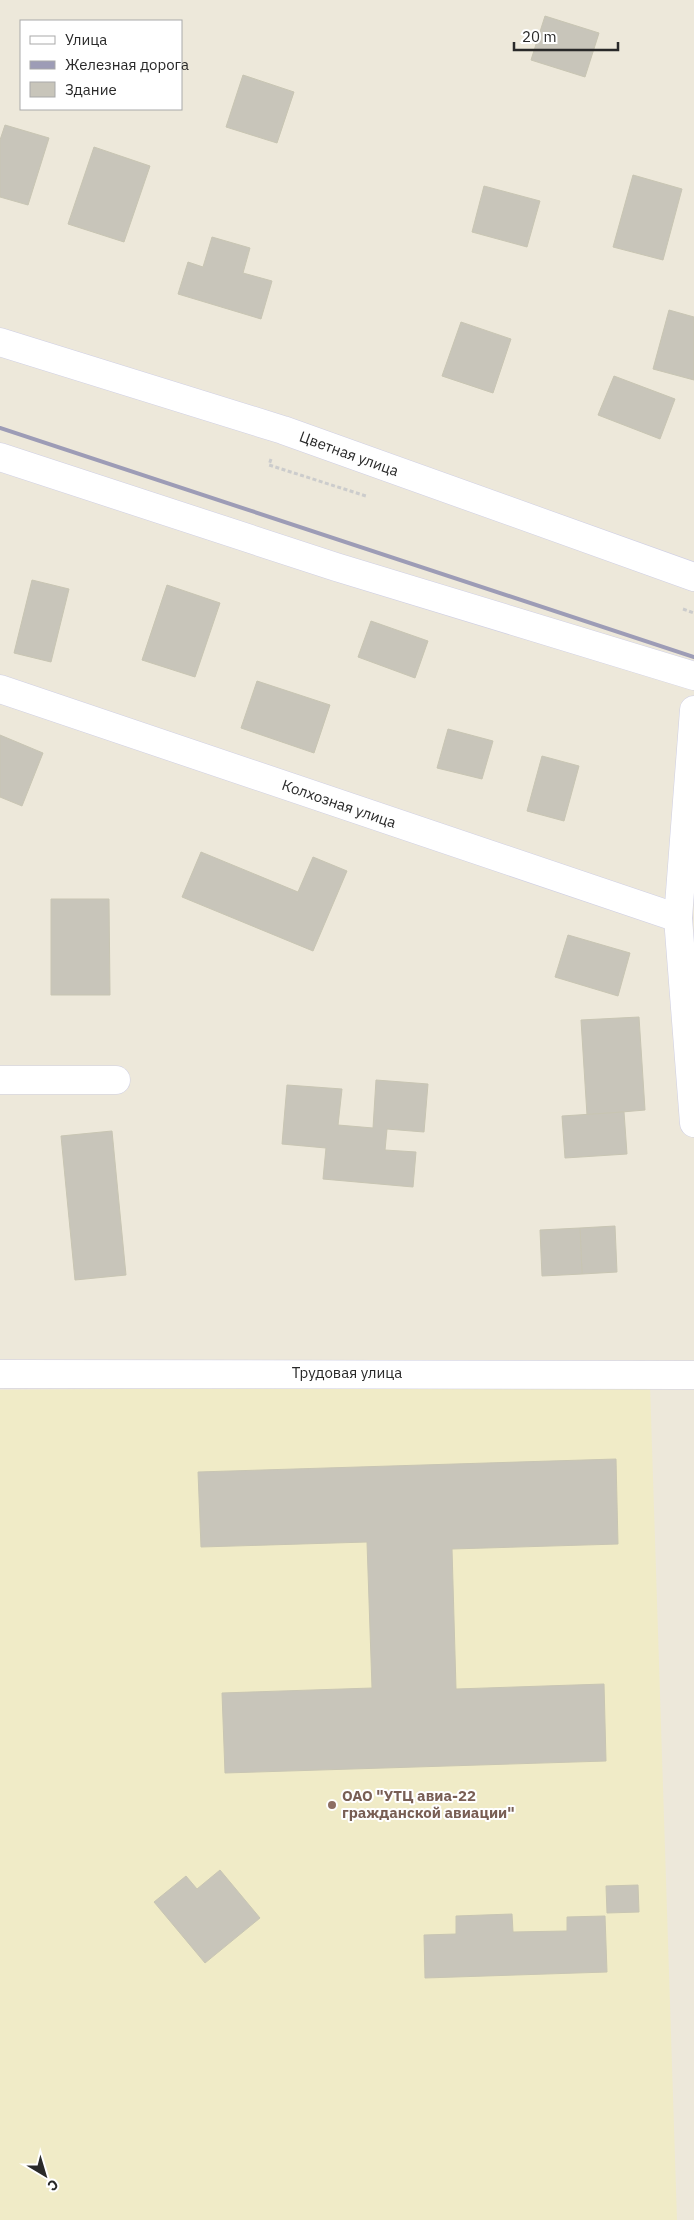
<svg xmlns="http://www.w3.org/2000/svg" width="694" height="2220" viewBox="0 0 694 2220" font-family="'IBM Plex Sans',sans-serif">
<style>
.education{fill:#f0ebc7}
.building{fill:#c8c5ba;stroke:#c8c5b3}
.lines{fill:none;stroke-linecap:round;stroke-linejoin:round}
.minor-casing{stroke:#cfcfe4;stroke-width:29}
.path{stroke:#ccc;stroke-width:3;stroke-dasharray:4 2.5;stroke-linecap:butt}
.minor{stroke:#fff;stroke-width:28}
.rail{stroke:#9d9cb6;stroke-width:4}
.education-dot{fill:#8d6e63;stroke:#fff;stroke-width:2}
.labels{text-anchor:middle;stroke-width:4;stroke-linejoin:round;paint-order:stroke}
.street-label{font-size:15px;fill:#292929;stroke:#fff}
.education-label{font-size:15px;font-weight:bold;fill:#785e54;stroke:#fff;text-anchor:start}
</style>
<rect width="100%" height="100%" fill="#ede8da"/>
<polygon class="education" points="650,1385 677,2220 0,2220 0,1390"/>
<g class="building">
<polygon points="545,16 599,33 585,77 531,60"/>
<polygon points="243,75 294,92 277,143 226,127"/>
<polygon points="5,125 49,138 28,205 0,197 0,140"/>
<polygon points="94,147 150,166 124,242 68,224"/>
<polygon points="633,175 682,189 663,260 613,247"/>
<polygon points="484,186 540,201 527,247 472,232"/>
<polygon points="212,237 250,248 243,273 272,281 261,319 178,294 188,262 203,267"/>
<polygon points="669,310 694,317 694,380 653,369"/>
<polygon points="461,322 511,339 493,393 442,376"/>
<polygon points="614,376 675,399 660,439 598,415"/>
<polygon points="32,580 69,589 51,662 14,653"/>
<polygon points="167,585 220,603 195,677 142,660"/>
<polygon points="371,621 428,641 415,678 358,657"/>
<polygon points="257,681 330,705 314,753 241,728"/>
<polygon points="448,729 493,741 482,779 437,768"/>
<polygon points="0,735 43,753 22,806 0,797"/>
<polygon points="542,756 579,766 564,821 527,811"/>
<polygon points="201,852 298,892 313,857 347,871 313,951 182,897"/>
<polygon points="51,899 109,899 110,995 51,995"/>
<polygon points="568,935 630,953 618,996 555,977"/>
<polygon points="639,1017 645,1110 587,1115 581,1020"/>
<polygon points="376,1080 428,1084 424,1132 387,1129 385,1150 416,1152 413,1187 323,1179 326,1148 282,1144 287,1085 342,1089 338,1125 373,1128"/>
<polygon points="624,1112 627,1154 565,1158 562,1116"/>
<polygon points="112,1131 126,1275 75,1280 61,1136"/>
<polygon points="615,1226 617,1272 582,1274 580,1228"/>
<polygon points="580,1228 582,1274 542,1276 540,1230"/>
<polygon points="616,1459 618,1544 452,1549 456,1689 604,1684 606,1761 225,1773 222,1693 372,1688 367,1542 201,1547 198,1472"/>
<polygon points="220,1870 260,1918 205,1963 154,1902 186,1876 197,1889"/>
<polygon points="638,1885 639,1912 607,1913 606,1886"/>
<polygon points="512,1914 513,1932 567,1931 567,1917 605,1916 607,1972 425,1978 424,1935 456,1934 456,1916"/>
</g>
<g class="lines">
<defs>
<g id="minor">
<polyline points="0,342 283,430 694,577"/>
<polyline points="0,457 336,567 694,676"/>
<polyline points="0,689 678,918"/>
<polyline points="694,710 678,918 694,1123"/>
<polyline points="0,1080 116,1080"/>
<polyline points="0,1374 694,1375"/>
</g>
</defs>
<use href="#minor" class="minor-casing"/>
<g class="path">
<polyline points="271,459 269,465 366,496"/>
<polyline points="683,609 694,613"/>
</g>
<use href="#minor" class="minor"/>
<polyline class="rail" points="0,428 694,657"/>
</g>
<circle class="education-dot" cx="332" cy="1805" r="5"/>
<g class="labels">
<g class="street-label">
<text transform="translate(349 454) rotate(20)" y="5">Цветная улица</text>
<text transform="translate(339 804) rotate(19)" y="5">Колхозная улица</text>
<text x="347" y="1378">Трудовая улица</text>
</g>
<g class="education-label">
<text x="342" y="1801">ОАО "УТЦ авиа-22<tspan x="342" dy="17">гражданской авиации"</tspan></text>
</g>
</g>
<rect x="20" y="20" width="162" height="90" fill="#ffffff" stroke="#a9a9a9"/>
<rect x="30" y="36" width="25" height="8" fill="#ffffff" stroke="#a9a9a9"/>
<text x="65" y="45" font-size="15" fill="#292929">Улица</text>
<rect x="30" y="61" width="25" height="8" fill="#9d9cb6" stroke="#a9a9a9"/>
<text x="65" y="70" font-size="15" fill="#292929">Железная дорога</text>
<rect x="30" y="82" width="25" height="15" fill="#c8c5ba" stroke="#a9a9a9"/>
<text x="65" y="95" font-size="15" fill="#292929">Здание</text>
<g transform="translate(45 2175) rotate(142)" stroke="#ffffff" stroke-width="4" paint-order="stroke">
<path d="M0-4L9 19L0 12L-9 19Z" fill="#292929"/>
<text y="-8" font-size="14" font-weight="bold" text-anchor="middle" fill="#292929">С</text>
</g>
<path d="M514 42v8h104v-8" fill="none" stroke="#292929" stroke-width="2.5"/>
<text x="522" y="42" font-size="15" fill="#292929" stroke="#ffffff" stroke-width="4" paint-order="stroke">20 m</text>
</svg>
